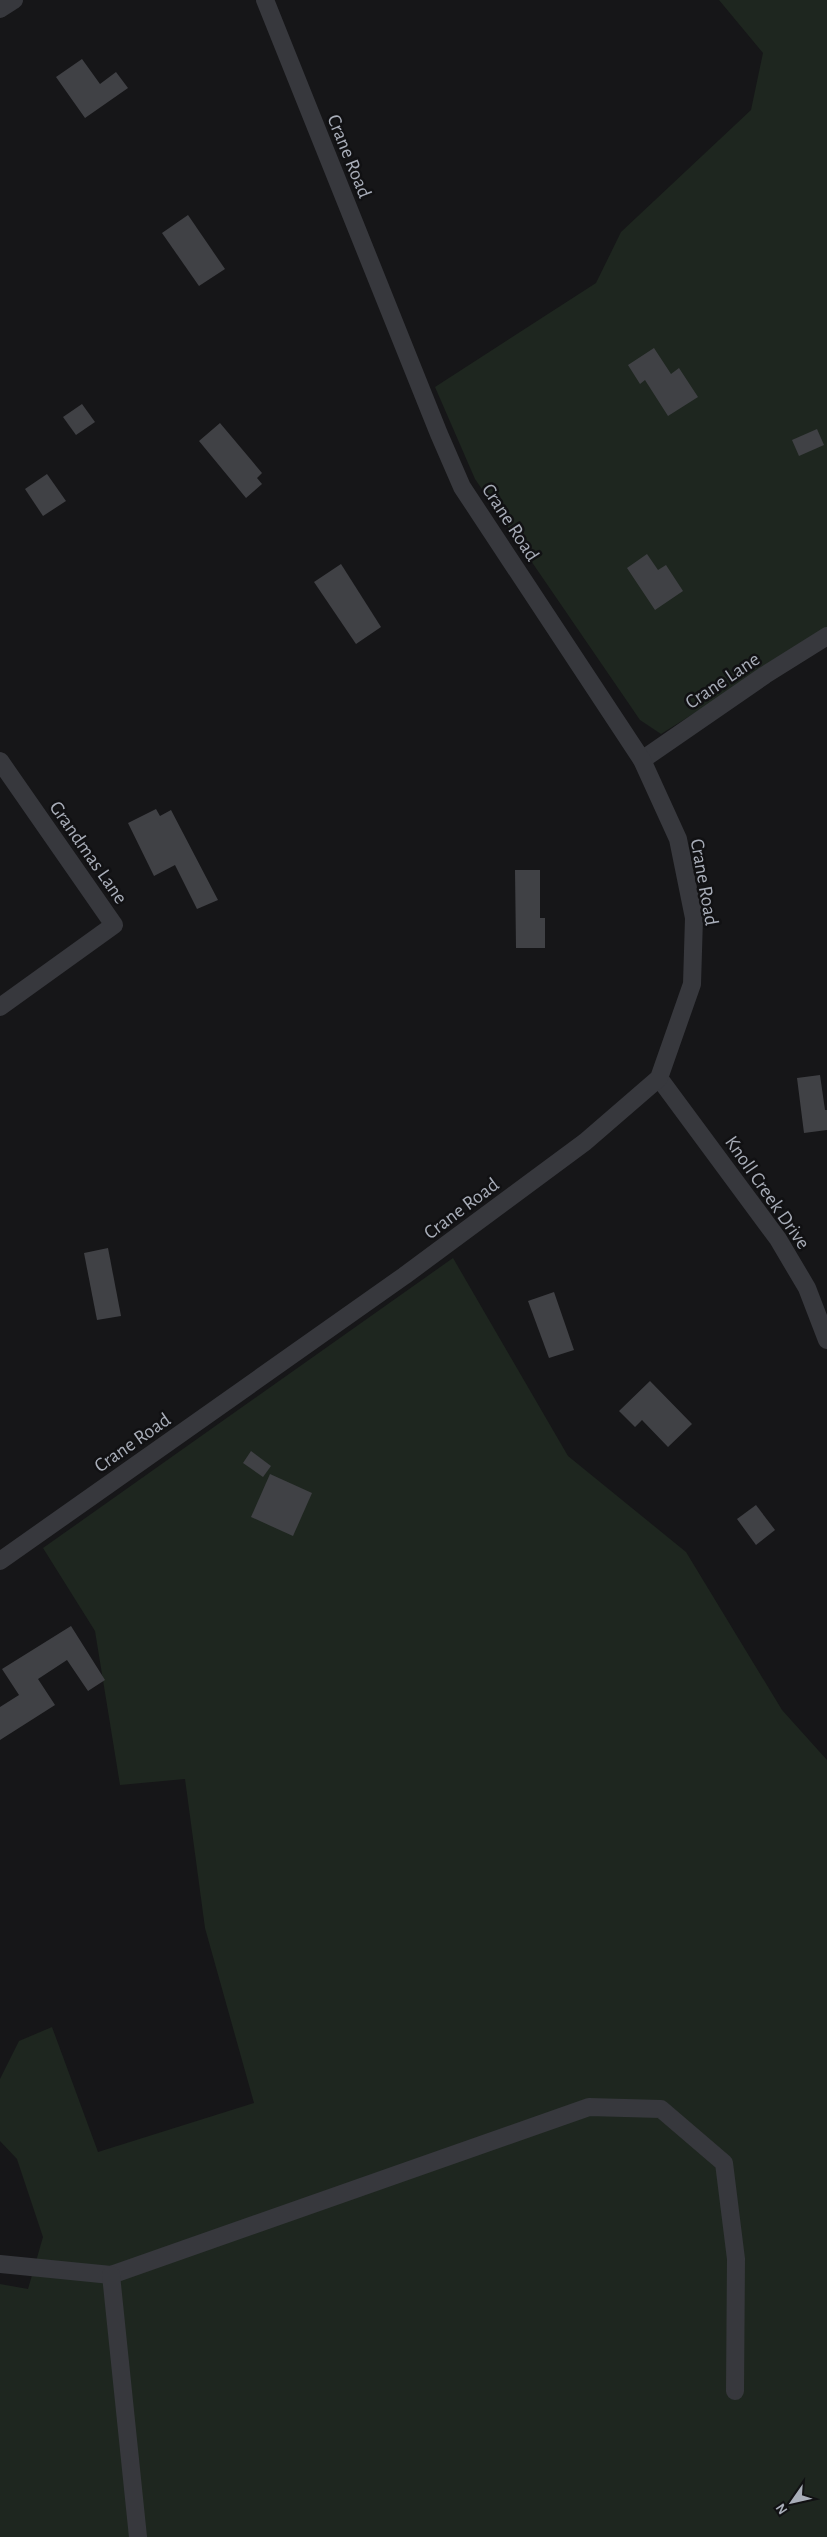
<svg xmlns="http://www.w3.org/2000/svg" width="827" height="2537" viewBox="0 0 827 2537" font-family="'Alegreya Sans',sans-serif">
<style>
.green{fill:#1e261f}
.building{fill:#404145}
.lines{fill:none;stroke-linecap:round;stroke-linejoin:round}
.minor{stroke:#37383d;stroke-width:18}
.labels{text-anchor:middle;stroke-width:5;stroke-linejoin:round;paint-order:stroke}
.street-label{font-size:20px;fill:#a8adb8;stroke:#111113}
</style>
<rect width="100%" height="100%" fill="#161618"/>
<g class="green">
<polygon points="719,0 827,0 827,630 661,734 640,720 475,479 435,387 596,283 621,232 751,110 763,53"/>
<polygon points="453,1258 568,1456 686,1552 782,1710 827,1760 827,2537 0,2537 0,2284 28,2289 43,2237 17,2159 0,2141 0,2079 19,2041 52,2027 98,2152 254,2103 205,1928 185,1779 120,1785 95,1631 43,1548"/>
</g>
<g class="building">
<polygon points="82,59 100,84 116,72 128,88 85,118 56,77"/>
<polygon points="188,215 225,269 199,286 162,233"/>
<polygon points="654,348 671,374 679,368 698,397 668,416 645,380 640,384 628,365"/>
<polygon points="82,404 95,422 76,435 63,417"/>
<polygon points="220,423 262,473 257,478 262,484 246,498 199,441"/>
<polygon points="817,429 824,445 799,456 792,440"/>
<polygon points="47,474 66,501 43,516 25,489"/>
<polygon points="647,554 658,570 666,565 683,591 655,610 627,568"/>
<polygon points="341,564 381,627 356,644 314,582"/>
<polygon points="156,809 160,816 171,810 218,900 197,909 175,865 154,876 128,823"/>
<polygon points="515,870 540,870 540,918 545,918 545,948 516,948"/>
<polygon points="820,1075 825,1110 827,1110 827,1130 804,1133 797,1078"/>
<polygon points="108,1248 121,1316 97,1320 84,1253"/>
<polygon points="554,1292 574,1350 549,1358 528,1301"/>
<polygon points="650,1381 692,1424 668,1447 642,1420 635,1427 619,1411"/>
<polygon points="251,1451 271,1466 263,1477 243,1463"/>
<polygon points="270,1474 312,1493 293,1536 251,1517"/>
<polygon points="756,1505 775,1530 756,1545 737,1519"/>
<polygon points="71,1626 105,1680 88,1691 67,1660 38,1679 55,1705 0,1740 0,1707 19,1695 2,1669"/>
</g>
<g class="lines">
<g class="minor">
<polyline points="0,9 14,0"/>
<polyline points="642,760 765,675 827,636"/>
<polyline points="0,761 114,925 0,1007"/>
<polyline points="659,1078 778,1239 807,1288 827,1340"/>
<polyline points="0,1561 404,1276 585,1142 659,1078 692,984 694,918 678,839 642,760 462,487 439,434 265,0"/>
<polyline points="0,2264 111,2275 589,2107 661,2109 724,2163 736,2259 735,2391"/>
<polyline points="111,2275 138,2537"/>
</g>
</g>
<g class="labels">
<g class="street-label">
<text transform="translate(350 156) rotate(68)" y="7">Crane Road</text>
<text transform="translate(511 522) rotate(57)" y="7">Crane Road</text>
<text transform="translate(722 680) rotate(-34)" y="7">Crane Lane</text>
<text transform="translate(89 852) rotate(55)" y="7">Grandmas Lane</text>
<text transform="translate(705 882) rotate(80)" y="7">Crane Road</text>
<text transform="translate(768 1192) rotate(55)" y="7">Knoll Creek Drive</text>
<text transform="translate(461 1208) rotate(-37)" y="7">Crane Road</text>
<text transform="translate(132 1442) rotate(-35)" y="7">Crane Road</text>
</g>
</g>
<g transform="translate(792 2502) rotate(236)" stroke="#111113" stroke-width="4" paint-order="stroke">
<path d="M0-4L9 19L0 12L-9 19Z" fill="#a8adb8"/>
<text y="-8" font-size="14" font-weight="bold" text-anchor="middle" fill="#a8adb8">N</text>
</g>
</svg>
